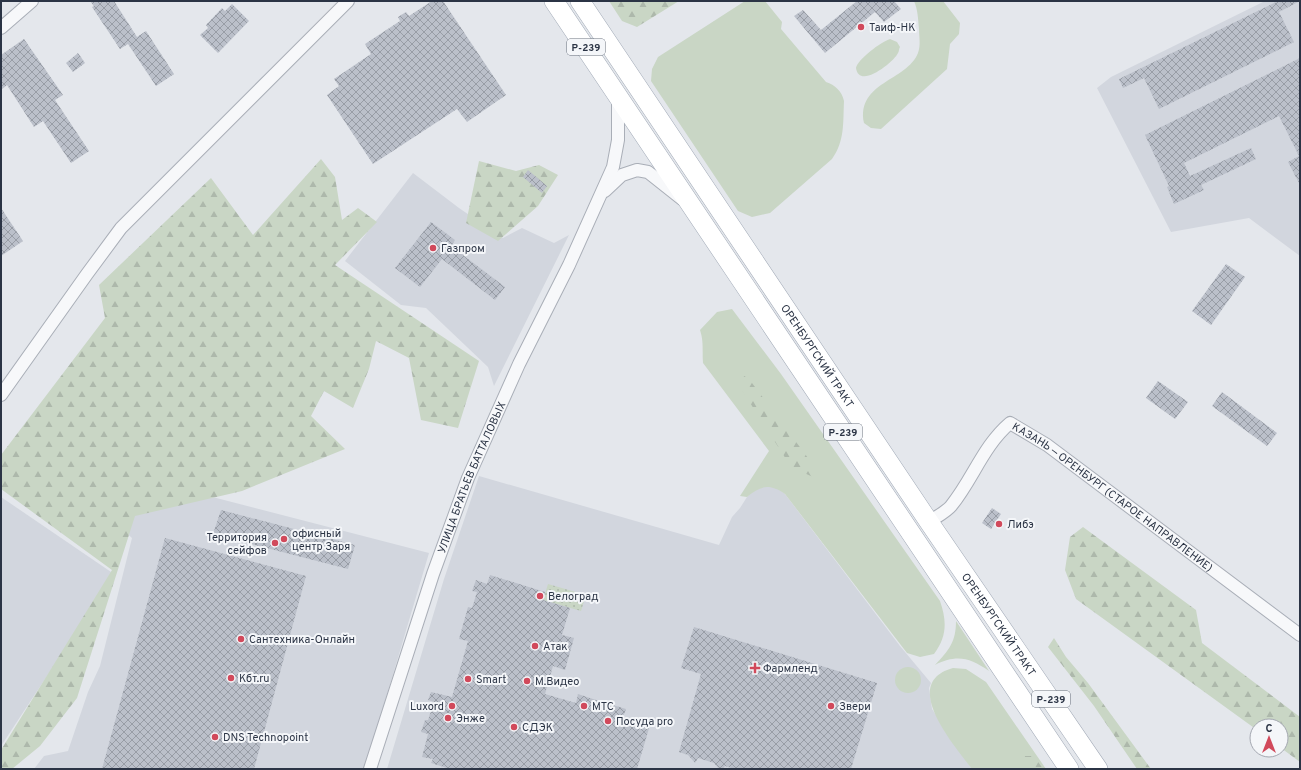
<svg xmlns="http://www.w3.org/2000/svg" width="1301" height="770" viewBox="0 0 1301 770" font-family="Overpass,sans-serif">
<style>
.built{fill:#d2d6de}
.grass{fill:#c9d6c5}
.forest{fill:url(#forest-firs)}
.park{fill:url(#park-dots)}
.building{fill:url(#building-cross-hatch)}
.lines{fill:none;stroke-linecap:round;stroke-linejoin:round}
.street-casing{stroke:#a9aeb7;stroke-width:14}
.primary-casing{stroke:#a3abb8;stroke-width:20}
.street{stroke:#f7f8fa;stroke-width:12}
.primary{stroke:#fff;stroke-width:19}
.poi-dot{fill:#d1495b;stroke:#f4f6f9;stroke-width:1.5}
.labels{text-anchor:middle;stroke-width:4;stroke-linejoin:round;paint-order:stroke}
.shield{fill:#f4f6f9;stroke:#676e7b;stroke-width:1}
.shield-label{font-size:10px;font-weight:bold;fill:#2b3445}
.poi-label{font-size:11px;fill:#2b3445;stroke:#f4f6f9;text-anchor:start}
.street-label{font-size:11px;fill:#2b3445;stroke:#f4f6f9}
</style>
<defs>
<pattern id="forest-firs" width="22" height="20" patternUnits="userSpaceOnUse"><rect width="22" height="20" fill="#c9d6c5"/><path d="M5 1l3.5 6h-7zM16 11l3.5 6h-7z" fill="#adb8ab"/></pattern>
<pattern id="park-dots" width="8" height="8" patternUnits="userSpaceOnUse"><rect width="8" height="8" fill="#c9d6c5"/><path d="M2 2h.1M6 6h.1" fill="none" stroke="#adb8ab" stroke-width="1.8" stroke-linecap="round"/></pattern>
<pattern id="building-cross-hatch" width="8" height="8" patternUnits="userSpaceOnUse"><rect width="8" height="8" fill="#bbc0ca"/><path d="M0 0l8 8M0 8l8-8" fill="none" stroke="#989da6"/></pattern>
</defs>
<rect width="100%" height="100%" fill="#e4e7ec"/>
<g class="built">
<polygon points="1265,1 1300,1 1300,256 1249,218 1171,232 1097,88 1111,77"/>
<polygon points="413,173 459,208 503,238 522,228 554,243 569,235 494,386 488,367 426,308 401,305 345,261"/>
<polygon points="479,476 719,545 732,517 740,508 747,497 757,488 769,486 779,489 785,494 900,646 931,683 929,688 932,709 972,769 387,769 444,579"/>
<polygon points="139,478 429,553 365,769 34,769 44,756 68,751 88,692 100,666 132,538 122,529"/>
<polygon points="1,497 114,574 1,746"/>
</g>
<g class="grass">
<path d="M 745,1 L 765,1 L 782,22 L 781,29 L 826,82 C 835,85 842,91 844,101 C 843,122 845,141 832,159 L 770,213 L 752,217 L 738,211 L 651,81 L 652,69 L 658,57 Z"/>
<path d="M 914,1 L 943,1 L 960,23 L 959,34 L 950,44 L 947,69 L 881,129 L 871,128 L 864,123 C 856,82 907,81 918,53 C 921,45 919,37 919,29 C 918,19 918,10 914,1 Z"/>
<path d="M 890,39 L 897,42 L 900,47 C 899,48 899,52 898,53 C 894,62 859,90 856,68 C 858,59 881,42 890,39 Z"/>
<path d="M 732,309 L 781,374 L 940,601 C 947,621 947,637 934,654 L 920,657 L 907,653 L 785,494 C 769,483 760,486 747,497 L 740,496 L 769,451 L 703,363 C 702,351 704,342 700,330 L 717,312 Z"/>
<path d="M 956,621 L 989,671 C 970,658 957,654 935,665 C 949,650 956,642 956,621 Z"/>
<circle cx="908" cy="680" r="13"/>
<path d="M 953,668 L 966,669 L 986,682 L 1046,769 L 972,769 C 954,745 899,683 953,668 Z"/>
</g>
<g class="forest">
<polygon points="609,1 679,1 637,27 622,21"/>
<polygon points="321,159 335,177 342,220 358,208 377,222 335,265 479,361 458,428 421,420 409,358 376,341 369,369 353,408 324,391 311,416 345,449 242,491 135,516 77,698 40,746 12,769 1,769 1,750 112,570 1,489 1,455 105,318 99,285 211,178 253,235"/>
<polygon points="479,161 516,171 539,165 558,175 538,206 498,241 466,223"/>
<polygon points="746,375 817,470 816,475 813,477 791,467 740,387 741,379"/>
<polygon points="1083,527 1196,610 1202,643 1300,717 1300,762 1281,748 1281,726 1257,726 1257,730 1076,599 1065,570 1070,537"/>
<polygon points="1054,638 1066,657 1088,683 1151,769 1137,769 1094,706 1048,647"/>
<polygon points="1025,756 1034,756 1043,769 1023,769 1022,761"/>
</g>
<polygon class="park" points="548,584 586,595 581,611 543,600"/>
<g class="building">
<polygon points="90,1 114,1 137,37 146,31 174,74 156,86 128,44 120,49 92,7 94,6"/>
<polygon points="432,1 443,1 506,95 467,122 457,109 373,164 327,95 339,86 334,79 371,54 365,44 400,21 398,17 406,12 409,16"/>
<polygon points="857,1 894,1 901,9 884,22 875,12 825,53 794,16 803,10 821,30"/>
<polygon points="1278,1 1300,1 1279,12 1294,42 1159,109 1144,78 1123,88 1119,79"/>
<polygon points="232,4 249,21 218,53 200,35 208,28 206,25 222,8 225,11"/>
<polygon points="24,39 63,95 55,100 89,151 71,163 43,121 34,127 7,85 1,90 1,55"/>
<polygon points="78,53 85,63 73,72 66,63"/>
<polygon points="1300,58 1300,185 1288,162 1299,156 1279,116 1184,163 1190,176 1251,148 1256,159 1201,185 1204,190 1174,204 1167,187 1169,186 1145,135"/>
<polygon points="528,170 547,186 542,193 523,177"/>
<polygon points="1,208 23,241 1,256"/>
<polygon points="431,222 455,240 451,246 505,287 495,300 442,259 420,287 395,268"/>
<polygon points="1226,264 1245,277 1211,325 1192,311"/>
<polygon points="1158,381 1188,402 1175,419 1146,398"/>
<polygon points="1222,392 1277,433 1267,446 1212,406"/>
<polygon points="992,508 1001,514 991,529 982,523"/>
<polygon points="221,510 355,545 348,569 213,534"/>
<polygon points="165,538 306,576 254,769 102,769"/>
<polygon points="490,575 545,592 543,600 570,608 562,635 574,638 565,670 553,666 545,694 576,703 578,694 599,701 626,709 623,717 650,725 637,769 450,769 431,763 433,759 422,757 428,734 421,732 425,720 428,720 434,702 428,700 431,692 452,697 468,641 459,639 468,607 472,608 477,592 472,591 476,580 487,584"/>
<polygon points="694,627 877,683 851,769 734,769 725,766 723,769 719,769 714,763 698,758 695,763 688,755 679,752 701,674 681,668"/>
</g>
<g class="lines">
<defs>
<g id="street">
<polyline points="1,28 32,1"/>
<polyline points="605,191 622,175 637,170 648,172 682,199"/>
<polyline points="1,395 87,274 121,228 348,1"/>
<path id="s1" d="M 929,522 C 936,517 946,512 951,506 C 973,479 983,446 1010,423 L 1047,445 L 1300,635"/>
<path id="s2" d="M 370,769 L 433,574 L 468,478 L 519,364 L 569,265 L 613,167 L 618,140 L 618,99"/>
</g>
<g id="primary">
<polyline points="554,1 1069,769"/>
<path id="s3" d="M 580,1 L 929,522 L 1098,769"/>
</g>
</defs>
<use href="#street" class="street-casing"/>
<use href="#primary" class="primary-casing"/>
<use href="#street" class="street"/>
<use href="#primary" class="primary"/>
</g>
<g class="poi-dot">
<circle cx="861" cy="27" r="4"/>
<circle cx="433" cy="248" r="4"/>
<circle cx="999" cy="524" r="4"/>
<circle cx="284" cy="539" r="4"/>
<circle cx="275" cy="543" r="4"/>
<circle cx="540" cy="596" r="4"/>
<circle cx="241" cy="639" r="4"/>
<circle cx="535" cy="646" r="4"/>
<path d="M753 662h4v4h4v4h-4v4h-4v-4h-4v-4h4z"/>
<circle cx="231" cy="678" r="4"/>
<circle cx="468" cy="679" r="4"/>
<circle cx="527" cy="681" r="4"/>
<circle cx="452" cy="706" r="4"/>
<circle cx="584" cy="706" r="4"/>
<circle cx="831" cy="706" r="4"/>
<circle cx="448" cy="718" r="4"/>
<circle cx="608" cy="721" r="4"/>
<circle cx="514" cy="727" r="4"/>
<circle cx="215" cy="737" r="4"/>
</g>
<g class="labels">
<g class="shield">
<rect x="567" y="39" width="38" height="16" rx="3"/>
<rect x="824" y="424" width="38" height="16" rx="3"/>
<rect x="1032" y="691" width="38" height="16" rx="3"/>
</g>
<g class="shield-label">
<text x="586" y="51">Р-239</text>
<text x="843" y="436">Р-239</text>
<text x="1051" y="703">Р-239</text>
</g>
<g class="poi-label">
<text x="869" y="31">Таиф-НК</text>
<text x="441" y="252">Газпром</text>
<text x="1007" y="528">Либэ</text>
<text x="292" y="537">офисный<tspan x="292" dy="13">центр Заря</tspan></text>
<text x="267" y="541" text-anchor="end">Территория<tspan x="267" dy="13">сейфов</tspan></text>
<text x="548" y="600">Велоград</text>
<text x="249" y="643">Сантехника-Онлайн</text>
<text x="543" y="650">Атак</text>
<text x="763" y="672">Фармленд</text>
<text x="239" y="682">Кбт.ru</text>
<text x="476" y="683">Smart</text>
<text x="535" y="685">М.Видео</text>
<text x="444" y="710" text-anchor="end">Luxord</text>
<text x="592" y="710">МТС</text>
<text x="839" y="710">Звери</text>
<text x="456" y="722">Энже</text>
<text x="616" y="725">Посуда pro</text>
<text x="522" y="731">СДЭК</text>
<text x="223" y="741">DNS Technopoint</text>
</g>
<g class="street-label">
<text dy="4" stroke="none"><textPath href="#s3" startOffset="427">ОРЕНБУРГСКИЙ ТРАКТ</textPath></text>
<text dy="4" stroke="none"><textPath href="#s2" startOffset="309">УЛИЦА БРАТЬЕВ БАТТАЛОВЫХ</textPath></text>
<text dy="4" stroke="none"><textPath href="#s1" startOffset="256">КАЗАНЬ — ОРЕНБУРГ (СТАРОЕ НАПРАВЛЕНИЕ)</textPath></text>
<text dy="4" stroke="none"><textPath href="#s3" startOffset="751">ОРЕНБУРГСКИЙ ТРАКТ</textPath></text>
</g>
</g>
<rect width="1301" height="770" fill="none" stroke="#2b3445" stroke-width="4"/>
<g transform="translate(1269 738)"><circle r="19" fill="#f4f6f9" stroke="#a4a8b1"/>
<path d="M0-3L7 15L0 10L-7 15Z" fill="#d1495b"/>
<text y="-6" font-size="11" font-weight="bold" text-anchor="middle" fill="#2b3445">С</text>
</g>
</svg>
